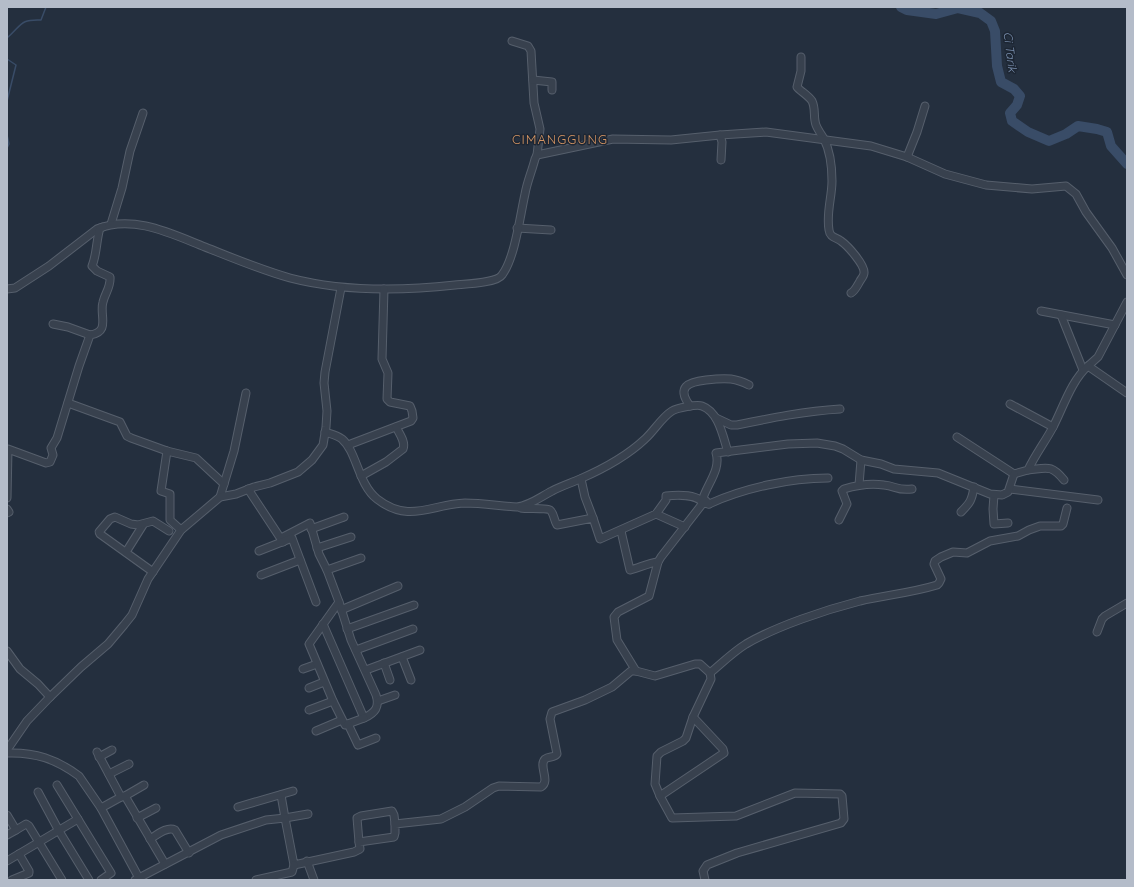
<svg xmlns="http://www.w3.org/2000/svg" width="1134" height="887" viewBox="0 0 1134 887" font-family="Quicksand,sans-serif">
<style>
.lines{fill:none;stroke-linecap:round;stroke-linejoin:round}
.stream{stroke:#394c67;stroke-width:1.5}
.river{stroke:#394c67;stroke-width:10}
.minor-casing{stroke:#565f6c;stroke-width:9}
.minor{stroke:#38414e;stroke-width:7}
.labels{text-anchor:middle;stroke-width:3;stroke-linejoin:round;paint-order:stroke}
.water-label{font-size:12px;font-style:italic;fill:#7c92b1;stroke:#1d2633}
.quarter-label{font-size:13px;letter-spacing:1px;fill:#d59563;stroke:#1d2633}
</style>
<rect width="100%" height="100%" fill="#242f3e"/>
<g class="lines">
<g class="stream">
<path d="M 7,38 C 22,25 20,19 41,20 L 46,7"/>
<polyline points="7,59 16,65 7,101"/>
<polyline points="7,135 9,144 7,148"/>
</g>
<polyline class="river" points="901,7 907,10 936,14 958,8 980,13 991,21 995,31 997,66 1001,82 1014,89 1020,96 1017,105 1010,113 1012,121 1028,132 1049,141 1066,134 1078,126 1097,129 1107,132 1111,146 1127,164"/>
<defs>
<g id="minor">
<polyline points="512,41 528,46 531,51 534,103 540,129 537,155"/>
<path d="M 801,57 L 801,71 L 797,87 C 800,91 808,95 812,101 C 816,109 813,117 816,125 C 818,130 821,134 824,139 C 830,151 832,167 832,181 C 832,197 826,213 829,230 C 830,238 836,237 841,241 C 848,246 865,265 864,273 C 864,276 861,279 860,281 C 857,286 855,291 851,293"/>
<polyline points="533,80 552,82 552,90"/>
<polyline points="720,135 722,142 721,160"/>
<polyline points="907,157 917,132 925,106"/>
<polyline points="111,224 122,188 130,151 143,113"/>
<polyline points="517,228 551,230"/>
<path d="M 7,289 L 15,288 L 49,266 L 97,229 C 133,214 172,234 205,247 C 233,258 261,270 290,278 C 344,292 401,291 455,285 C 465,284 497,283 502,275 C 515,258 520,216 525,194 C 527,182 532,171 535,159 L 537,155 L 613,139 L 671,140 L 720,135 L 766,132 L 871,146 L 907,157 L 945,174 L 986,185 L 1032,189 L 1066,186 L 1076,194 L 1086,212 L 1112,248 L 1127,275"/>
<polyline points="1041,311 1115,325"/>
<polyline points="1061,315 1083,370"/>
<polyline points="53,324 68,327 90,335"/>
<polyline points="1088,366 1098,357 1127,302"/>
<polyline points="68,403 120,422 127,436 131,438 167,451 196,458 224,484"/>
<polyline points="1010,404 1053,427"/>
<path d="M 690,406 C 676,387 688,382 706,380 C 714,379 723,378 731,379 C 738,380 743,382 749,385"/>
<path d="M 716,418 L 731,425 L 737,425 C 771,418 805,411 840,409"/>
<path d="M 325,432 C 331,434 337,435 342,439 C 357,452 358,484 377,499 C 409,524 432,504 465,503 C 482,503 500,506 517,507 C 531,505 540,497 552,491 C 561,486 571,483 580,479 C 603,469 627,456 645,439 C 654,431 662,417 672,411 C 677,408 697,404 702,406 C 719,412 723,437 728,452"/>
<path d="M 957,437 L 1014,474 L 1028,470 C 1035,455 1045,442 1053,427 C 1063,408 1071,381 1088,366 L 1127,393"/>
<polyline points="348,445 411,421 413,418 412,411 410,406 390,402 387,399 388,373 382,359 384,289"/>
<polyline points="167,451 161,491 170,494 170,520 181,530"/>
<path d="M 1028,470 C 1047,468 1051,464 1064,480"/>
<path d="M 361,476 L 386,462 L 403,449 C 406,442 399,433 396,427"/>
<polyline points="581,479 585,497 593,518"/>
<polyline points="859,485 861,460"/>
<polyline points="248,489 283,542"/>
<polyline points="1010,489 1098,500"/>
<polyline points="994,495 993,509 994,524 1008,523"/>
<polyline points="220,497 234,451 246,393"/>
<path d="M 7,498 L 8,449 L 46,463 L 50,462 L 53,455 L 51,448 L 57,438 L 79,366 L 90,335 C 111,332 99,315 103,302 C 105,293 111,287 110,277 L 97,271 L 92,266 C 97,254 96,241 100,228 L 103,227"/>
<path d="M 709,504 C 744,488 790,478 828,478"/>
<path d="M 521,508 C 526,509 548,508 550,510 C 554,513 554,521 557,525 L 593,518 L 600,539 L 656,514 L 666,500 L 666,496 C 676,495 697,494 703,503"/>
<polyline points="7,509 9,512 7,513"/>
<path d="M 961,512 C 970,503 972,500 974,487"/>
<polyline points="656,514 685,527"/>
<path d="M 839,520 L 847,504 L 842,491 L 844,489 C 857,485 871,483 884,485 C 896,486 897,491 912,489"/>
<polyline points="311,529 344,517"/>
<path d="M 621,531 L 630,570 C 639,568 648,563 658,562"/>
<polyline points="281,538 310,523 319,554 327,570"/>
<polyline points="317,548 351,537"/>
<polyline points="259,551 292,538 316,602"/>
<polyline points="126,552 143,525"/>
<polyline points="153,572 100,534 99,532 110,519 115,517 131,524 138,525 153,521 169,531"/>
<polyline points="261,575 300,560"/>
<polyline points="341,610 398,586"/>
<path d="M 323,624 L 364,718 C 375,713 380,707 376,695 L 351,640 L 339,602"/>
<polyline points="347,629 414,605"/>
<polyline points="1097,632 1102,619 1105,616 1127,603"/>
<polyline points="356,650 413,629"/>
<polyline points="7,651 20,669 38,684 50,697"/>
<polyline points="402,657 411,680"/>
<polyline points="384,663 390,680"/>
<polyline points="303,669 317,664"/>
<polyline points="366,670 420,650"/>
<path d="M 636,671 L 655,676 L 695,664 L 700,664 L 710,673 C 722,663 733,652 746,644 C 777,626 825,610 860,601 C 886,595 911,593 937,585 L 939,583 L 941,579 L 934,564 L 935,561 L 941,557 L 953,552 L 967,553 L 990,541 L 1018,536 L 1029,530 L 1040,526 L 1061,526 L 1063,524 L 1067,508"/>
<polyline points="309,688 324,682"/>
<polyline points="333,701 309,644 339,602 327,570 361,558"/>
<polyline points="378,701 395,695"/>
<polyline points="309,710 333,701 345,725 364,718"/>
<polyline points="693,717 723,749 724,753 660,796 672,818 736,816 795,793 840,794 842,796 844,819 841,823 737,853 707,865 703,871 705,880"/>
<polyline points="348,724 358,745 376,738"/>
<polyline points="316,731 342,720"/>
<polyline points="7,750 27,721 50,697 81,667 108,644 124,625 132,615 148,579 181,530 220,497 236,494 254,487 270,483 298,472 312,460 323,445 326,427 327,411 324,383 325,372 341,288"/>
<polyline points="97,752 121,797"/>
<path d="M 7,753 C 35,752 56,759 79,776 L 101,808"/>
<polyline points="99,757 112,750"/>
<polyline points="109,774 129,764"/>
<polyline points="57,785 111,873 101,880"/>
<polyline points="38,792 59,831 89,880"/>
<polyline points="281,795 285,818 308,814"/>
<polyline points="125,796 144,785"/>
<polyline points="660,796 655,784 657,756 661,752 683,741 686,738 693,717 711,679 710,673"/>
<polyline points="238,807 293,791"/>
<polyline points="7,815 16,830 26,824 29,826 62,880"/>
<polyline points="137,818 156,808"/>
<polyline points="7,835 16,830"/>
<path d="M 150,839 C 157,835 167,826 175,830 L 189,853"/>
<polyline points="359,842 357,818 361,816 392,811 394,815 395,824"/>
<polyline points="7,861 78,819"/>
<polyline points="307,861 314,880"/>
<polyline points="139,878 101,808 121,797 125,796 165,864"/>
<polyline points="12,880 29,873 29,871 19,854"/>
<path d="M 135,880 L 221,835 L 266,820 L 285,818 L 294,865 L 354,852 L 360,849 L 359,842 L 394,837 L 395,833 L 395,824 L 441,819 L 465,807 L 493,788 L 499,786 L 541,787 C 551,781 538,766 545,759 C 549,756 554,758 557,754 L 550,719 L 552,712 L 585,700 L 612,687 L 631,671 L 636,671 L 617,640 L 614,617 L 618,612 L 649,596 L 658,562 L 661,557 L 703,503 L 709,504 L 703,498 C 708,483 721,469 716,453 L 788,444 L 817,443 L 835,446 L 843,449 L 861,460 L 881,464 L 894,469 L 938,473 L 990,494 L 1002,495 L 1008,492 L 1014,474"/>
<polyline points="256,880 292,872 294,865"/>
</g>
</defs>
<use href="#minor" class="minor-casing"/>
<use href="#minor" class="minor"/>
</g>
<g class="labels">
<g class="water-label">
<text transform="translate(1010 52) rotate(83)" y="4">Ci Tarik</text>
</g>
<g class="quarter-label">
<text x="560" y="144">CIMANGGUNG</text>
</g>
</g>
<rect width="1134" height="887" fill="none" stroke="#b4bcc9" stroke-width="16"/>
</svg>
